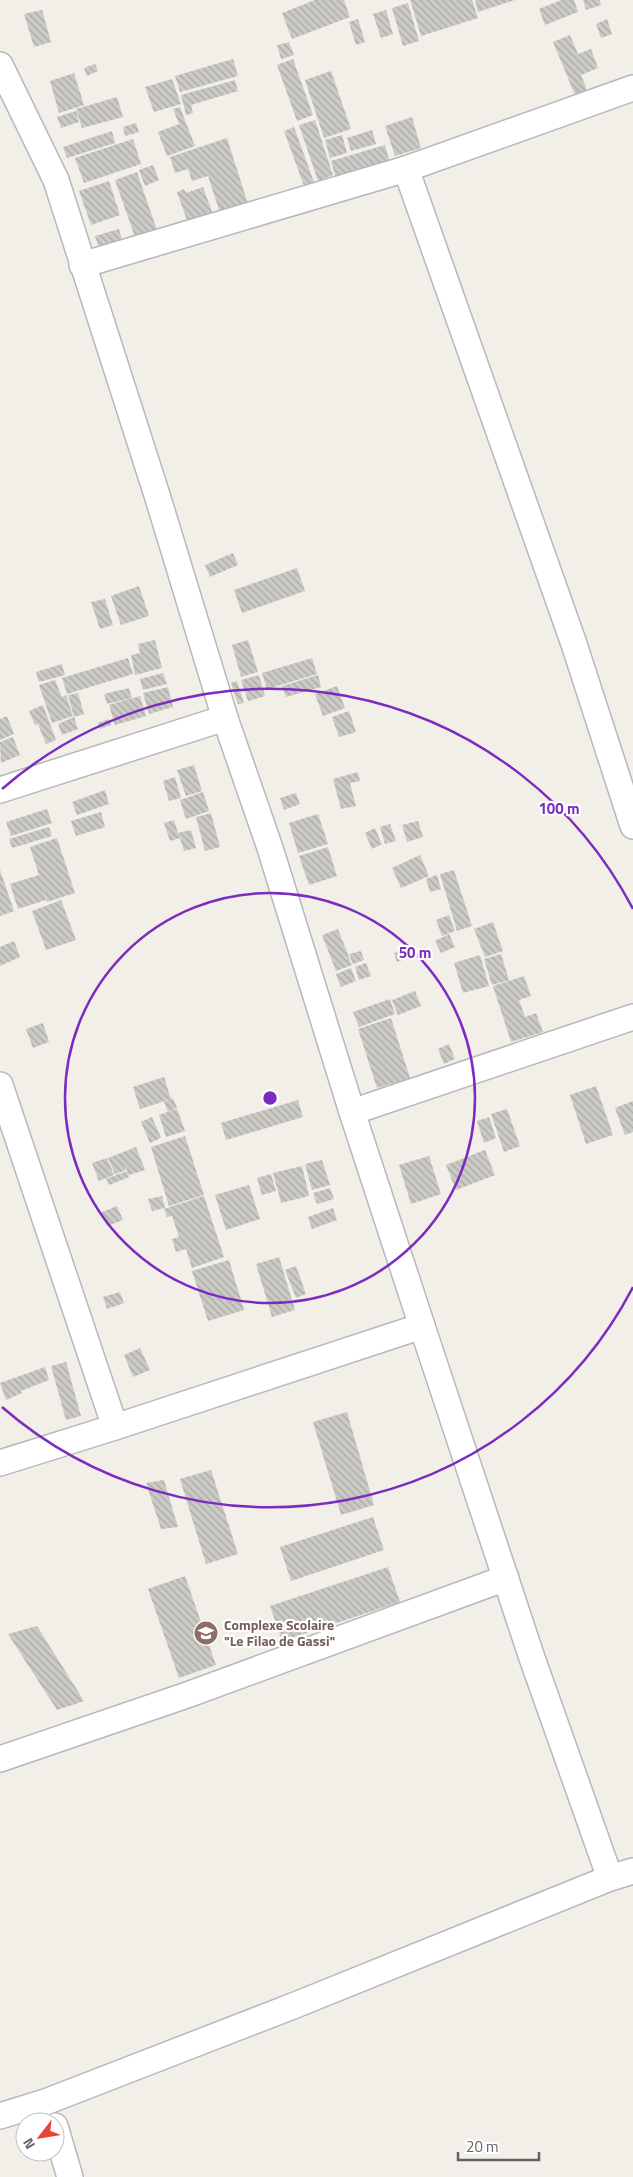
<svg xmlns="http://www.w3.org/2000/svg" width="633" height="2177" viewBox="0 0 633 2177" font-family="'Titillium Web',sans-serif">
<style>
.building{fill:url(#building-back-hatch)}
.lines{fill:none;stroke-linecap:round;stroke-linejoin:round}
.minor-casing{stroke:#b5b8bc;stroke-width:28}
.minor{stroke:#fff;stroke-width:25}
.ring{fill:none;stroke:#7b2cbf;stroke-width:2.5}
.labels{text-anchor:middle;stroke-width:4.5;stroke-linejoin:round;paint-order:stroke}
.education-label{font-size:14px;font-weight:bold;fill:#785e54;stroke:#fff;text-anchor:start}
.centre{fill:#7b2cbf;stroke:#fff;stroke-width:2.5}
.ring-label{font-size:15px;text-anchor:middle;font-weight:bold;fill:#7b2cbf;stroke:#fff;stroke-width:4.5;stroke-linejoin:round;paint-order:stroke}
</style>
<defs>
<pattern id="building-back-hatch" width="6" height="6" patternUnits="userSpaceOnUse" patternTransform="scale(1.25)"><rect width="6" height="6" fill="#cccac5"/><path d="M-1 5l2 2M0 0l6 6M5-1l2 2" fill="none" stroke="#a9a8a4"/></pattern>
</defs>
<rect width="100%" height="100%" fill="#f1efe8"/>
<g class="building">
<polygon points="315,0 344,0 350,17 292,39 282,13"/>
<polygon points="410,0 472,0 478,18 421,36"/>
<polygon points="475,0 515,0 478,12"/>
<polygon points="561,0 574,0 578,12 545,25 539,9"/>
<polygon points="583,0 600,0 601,5 586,10"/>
<polygon points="408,3 419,41 403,46 392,8"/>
<polygon points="42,10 51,42 34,47 24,14"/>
<polygon points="386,10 393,34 381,38 373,14"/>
<polygon points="358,19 365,42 356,45 349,22"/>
<polygon points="607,19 612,34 601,38 596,24"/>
<polygon points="570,35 578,54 591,49 598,68 581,75 587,90 575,95 553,42"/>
<polygon points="289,42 294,55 281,59 277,45"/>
<polygon points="233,59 238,76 180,92 175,76"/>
<polygon points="293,59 313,115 297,121 277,65"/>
<polygon points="95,64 98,71 87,76 84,68"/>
<polygon points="331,71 351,129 324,138 305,80"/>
<polygon points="74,73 84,105 59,113 50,81"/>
<polygon points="172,79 181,104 154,112 145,87"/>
<polygon points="235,80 238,91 191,105 193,113 186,115 181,95"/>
<polygon points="117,97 123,117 82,128 76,109"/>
<polygon points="180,107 195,146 167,156 158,132 179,124 173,109"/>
<polygon points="76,111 79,122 61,128 57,117"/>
<polygon points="412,117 421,148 395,156 385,126"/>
<polygon points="315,120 333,175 318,181 299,125"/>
<polygon points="136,123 139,132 125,136 123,127"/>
<polygon points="294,127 314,182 304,186 284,131"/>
<polygon points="372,130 376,144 351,151 347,138"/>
<polygon points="112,131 115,143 67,158 63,147"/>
<polygon points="342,135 347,153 330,158 325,140"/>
<polygon points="227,138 248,204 220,213 208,176 192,181 188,169 175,173 170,157"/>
<polygon points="133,139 141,164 84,183 75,158"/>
<polygon points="385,145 391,166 337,182 331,161"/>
<polygon points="153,165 159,180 145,186 139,170"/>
<polygon points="137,172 158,233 136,240 115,180"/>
<polygon points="109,181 120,215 91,225 79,191"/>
<polygon points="203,187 214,217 189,226 177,192 184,189 186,193"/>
<polygon points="119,229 123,244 100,251 95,236"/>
<polygon points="233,553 238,565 210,577 205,565"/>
<polygon points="297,568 305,591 242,613 234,590"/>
<polygon points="139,586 149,616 121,625 111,596"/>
<polygon points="105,599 113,625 100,629 91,602"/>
<polygon points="155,640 162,668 135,675 131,655 140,653 138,644"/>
<polygon points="248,640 258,672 241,677 232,645"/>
<polygon points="128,658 133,674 67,694 62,678"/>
<polygon points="312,658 317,674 267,689 262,673"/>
<polygon points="62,664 65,675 39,682 36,672"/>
<polygon points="163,673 167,684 143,690 140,679"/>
<polygon points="259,675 265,696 248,701 241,680"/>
<polygon points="318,675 321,687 286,697 282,686"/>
<polygon points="55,680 62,697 66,695 73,716 52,723 39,685"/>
<polygon points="237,681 244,703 238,704 231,683"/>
<polygon points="337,686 345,708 323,716 315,694"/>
<polygon points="168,687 173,707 149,714 143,693"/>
<polygon points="129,688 132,698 107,704 104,694"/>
<polygon points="78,693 84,714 74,717 68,695"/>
<polygon points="140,696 146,716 115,725 109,705"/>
<polygon points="43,705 56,740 46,744 38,724 35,725 29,711"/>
<polygon points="349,711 356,732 339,737 332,717"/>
<polygon points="7,716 14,734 0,740 0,719"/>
<polygon points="74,717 78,729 62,735 58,724"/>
<polygon points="109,719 111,725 100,729 98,723"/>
<polygon points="13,737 20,755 1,763 0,742"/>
<polygon points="194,765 202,791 186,796 177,770"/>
<polygon points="358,772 360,781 350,783 356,806 341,809 333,779"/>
<polygon points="175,777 181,798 169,801 163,781"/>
<polygon points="105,790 109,804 77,815 72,802"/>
<polygon points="203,792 209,811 186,819 180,800"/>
<polygon points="296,793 300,804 284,810 280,798"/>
<polygon points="47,809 52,823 11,836 6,822"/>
<polygon points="101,812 105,827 76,836 71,821"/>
<polygon points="211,813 220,847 205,851 196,817"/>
<polygon points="318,814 328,844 298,853 289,823"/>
<polygon points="174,820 178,833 191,830 196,848 184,851 180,838 170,841 164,823"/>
<polygon points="418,821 423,837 407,842 402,825"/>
<polygon points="390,824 396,841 385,844 380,827"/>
<polygon points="49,827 52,836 12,848 9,839"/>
<polygon points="375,828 382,844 372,849 365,833"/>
<polygon points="57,838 75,893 47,902 42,884 46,900 18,909 10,884 39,875 30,847"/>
<polygon points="328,847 337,876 309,885 299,856"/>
<polygon points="420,855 429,876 401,888 392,868"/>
<polygon points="0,870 14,911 0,916"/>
<polygon points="454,870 472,926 457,931 440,874"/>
<polygon points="437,875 441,889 430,892 426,879"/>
<polygon points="61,900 76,940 46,950 32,911"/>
<polygon points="449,915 455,931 442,936 436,920"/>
<polygon points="493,922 503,951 485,957 474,929"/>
<polygon points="338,929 352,965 336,971 322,935"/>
<polygon points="449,934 455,947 441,953 435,941"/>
<polygon points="14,941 20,957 0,966 0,947"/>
<polygon points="404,949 408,958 397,962 394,953"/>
<polygon points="361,951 364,960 353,964 349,954"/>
<polygon points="501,954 509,980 492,985 484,959"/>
<polygon points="480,955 489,986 463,993 454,963"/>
<polygon points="366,963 371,976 359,980 355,967"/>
<polygon points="351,968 356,981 341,987 336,974"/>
<polygon points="524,976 531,996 519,1000 525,1017 536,1013 543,1032 511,1042 493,986"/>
<polygon points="415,991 421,1006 398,1015 392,1000"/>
<polygon points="390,999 395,1014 359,1027 353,1012"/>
<polygon points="391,1018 410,1078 377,1088 358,1029"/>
<polygon points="43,1023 49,1042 33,1048 26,1029"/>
<polygon points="449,1044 455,1059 444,1064 438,1049"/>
<polygon points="164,1077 171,1099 140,1109 133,1087"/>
<polygon points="596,1086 613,1135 586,1144 570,1095"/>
<polygon points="173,1098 177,1108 168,1112 164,1102"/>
<polygon points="298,1100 303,1117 226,1140 221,1123"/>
<polygon points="633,1101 633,1132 625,1135 615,1108"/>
<polygon points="177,1109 185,1131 166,1137 159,1115"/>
<polygon points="507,1109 520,1146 504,1152 491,1114"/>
<polygon points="152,1117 161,1138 150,1143 141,1122"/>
<polygon points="489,1117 496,1138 484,1143 477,1121"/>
<polygon points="185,1136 204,1195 169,1206 151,1147"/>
<polygon points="136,1147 145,1170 129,1175 125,1165 126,1170 115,1174 108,1158"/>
<polygon points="485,1150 495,1175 456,1190 446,1165"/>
<polygon points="429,1156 441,1194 411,1204 399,1165"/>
<polygon points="107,1158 114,1175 99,1181 92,1163"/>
<polygon points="322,1160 330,1185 312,1190 305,1164"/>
<polygon points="302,1166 309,1196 281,1203 273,1173"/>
<polygon points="127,1171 129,1177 109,1185 106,1179"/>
<polygon points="271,1174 276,1191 262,1195 257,1178"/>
<polygon points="249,1185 260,1219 226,1230 215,1195"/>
<polygon points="330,1188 334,1199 317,1204 313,1193"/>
<polygon points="162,1196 165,1208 152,1211 148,1199"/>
<polygon points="204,1196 224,1257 192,1268 186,1249 176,1252 172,1239 179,1237 172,1216 167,1217 164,1209"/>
<polygon points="117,1206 123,1220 107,1226 102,1212"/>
<polygon points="333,1208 337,1220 312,1229 308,1217"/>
<polygon points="279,1257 295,1310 272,1317 256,1264"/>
<polygon points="229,1260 244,1310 208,1321 192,1271"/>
<polygon points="296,1266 306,1294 296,1298 285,1270"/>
<polygon points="120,1292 124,1303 107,1309 103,1297"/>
<polygon points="140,1348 150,1370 133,1377 124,1355"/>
<polygon points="66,1362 81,1416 66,1420 51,1366"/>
<polygon points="45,1367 49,1380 21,1391 22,1393 6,1400 0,1383"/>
<polygon points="347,1412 374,1505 341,1515 313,1422"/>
<polygon points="211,1470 238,1554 206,1564 180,1479"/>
<polygon points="164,1480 178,1527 161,1529 146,1483"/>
<polygon points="373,1517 384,1550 291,1581 280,1547"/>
<polygon points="388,1567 400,1602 282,1641 270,1606"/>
<polygon points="185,1576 216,1665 179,1678 148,1589"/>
<polygon points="37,1626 84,1701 57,1710 8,1634"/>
</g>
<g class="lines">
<defs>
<g id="minor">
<polyline points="0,65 56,180 157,495 225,718 270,848 352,1112 422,1326 531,1655 610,1878"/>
<polyline points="406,169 574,644 633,826"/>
<polyline points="82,265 406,169 633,88"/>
<polyline points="0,790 225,718"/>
<polyline points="0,1085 115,1427"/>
<polyline points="352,1112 633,1017"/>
<polyline points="0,1463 115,1427 422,1326"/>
<polyline points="0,1759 187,1695 506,1578"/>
<polyline points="0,2116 48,2101 293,2006 610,1878 633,1871"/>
<polyline points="55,2126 70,2177"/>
</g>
</defs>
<use href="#minor" class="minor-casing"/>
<use href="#minor" class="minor"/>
</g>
<g class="ring">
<circle cx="270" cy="1098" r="205"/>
<path d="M633 1287A409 409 0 0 1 2 1407M2 789A409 409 0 0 1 633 909"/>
</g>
<defs>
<symbol id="school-disc" viewBox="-11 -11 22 22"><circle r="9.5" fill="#8d6e63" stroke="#fff"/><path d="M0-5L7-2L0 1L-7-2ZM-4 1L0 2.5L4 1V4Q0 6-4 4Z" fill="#fff"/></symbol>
</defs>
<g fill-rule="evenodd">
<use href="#school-disc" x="192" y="1619" width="28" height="28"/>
</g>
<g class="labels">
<g class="education-label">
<text x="224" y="1630">Complexe Scolaire<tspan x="224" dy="16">"Le Filao de Gassi"</tspan></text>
</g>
</g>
<circle cx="270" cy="1098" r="8" class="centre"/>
<g class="ring-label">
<text x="559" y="814">100 m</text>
<text x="415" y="958">50 m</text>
</g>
<g transform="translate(40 2137) rotate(239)"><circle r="24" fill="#ffffff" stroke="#bfc1c3"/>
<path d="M0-4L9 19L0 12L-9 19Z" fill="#ea4335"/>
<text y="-8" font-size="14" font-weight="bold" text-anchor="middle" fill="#5f6368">N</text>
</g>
<path d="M458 2152v8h81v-8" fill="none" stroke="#5f6368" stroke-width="2.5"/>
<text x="466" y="2152" font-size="15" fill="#5f6368" stroke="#ffffff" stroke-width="4" paint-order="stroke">20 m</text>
</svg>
